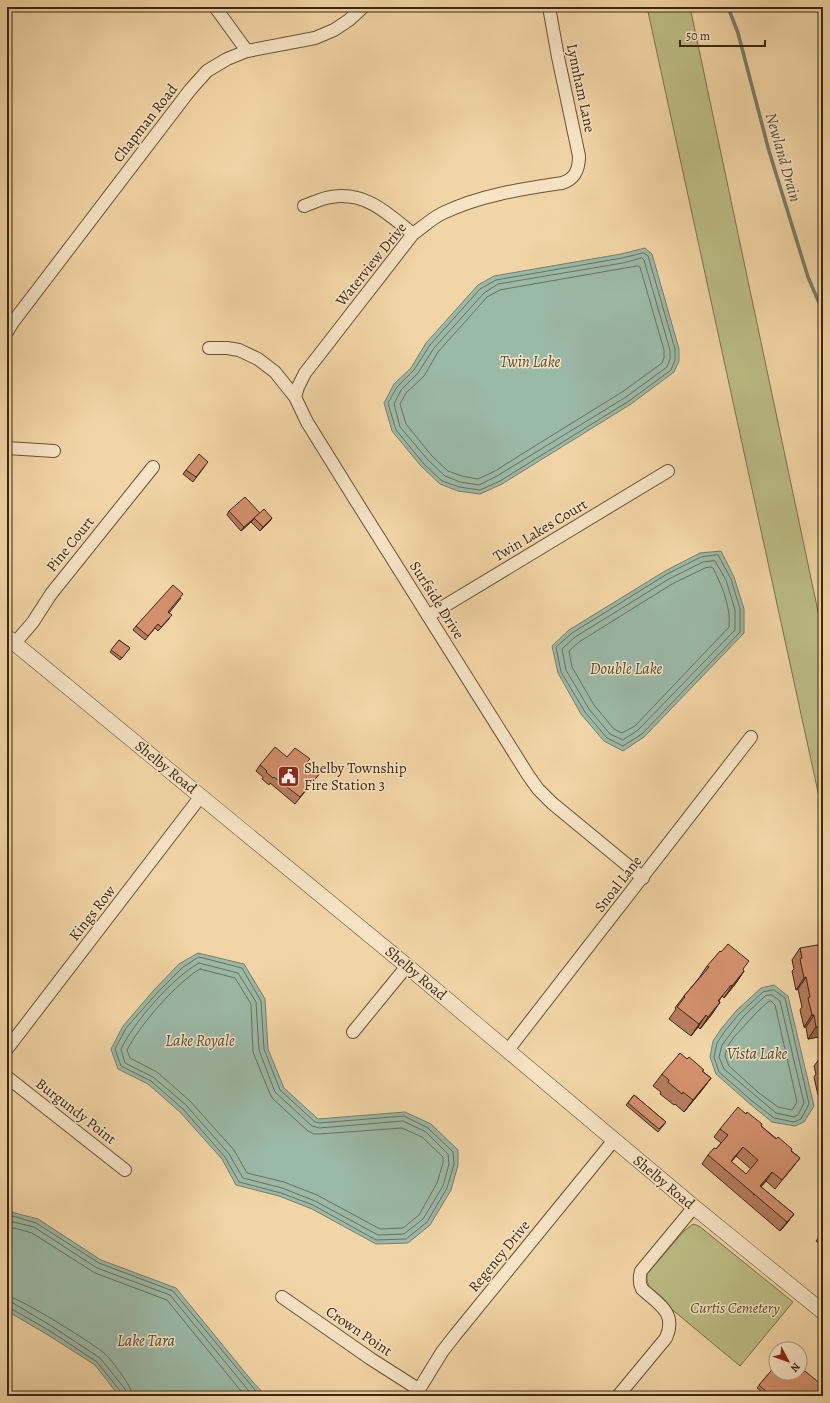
<svg xmlns="http://www.w3.org/2000/svg" width="830" height="1403" viewBox="0 0 830 1403" font-family="Alegreya,serif">
<style>
.green{fill:#bcbd85;stroke:#7c724b}
.water{fill:#9bb9a7;stroke:#757f6b}
.lines{fill:none;stroke-linecap:round;stroke-linejoin:round}
.shore{stroke:#6c705c;stroke-width:1}
.stream{stroke:#757f6b;stroke-width:3.5}
.minor-casing{stroke:#6a5236;stroke-width:14}
.tertiary-casing{stroke:#6a5236;stroke-width:16}
.minor{stroke:#f7e4c5;stroke-width:12}
.tertiary{stroke:#f7e4c5;stroke-width:15}
.wall{fill:#b57c5e;stroke:#3c2711;fill-rule:evenodd}
.shaded-wall{fill:#93654c;stroke:#3c2711}
.building{fill:#d2906d;stroke:#3c2711;fill-rule:evenodd}
.labels{text-anchor:middle;stroke-width:3;stroke-linejoin:round;paint-order:stroke}
.street-label{font-size:15px;fill:#3c2711;stroke:#f7e4c5}
.poi-label{font-size:15px;fill:#3c2711;stroke:#f7e4c5;text-anchor:start}
.park-label{font-size:15px;font-style:italic;fill:#5c4c2e;stroke:#f7e4c5}
.water-label{font-size:16px;font-style:italic;fill:#544c36;stroke:#f7e4c5}
</style>
<rect width="100%" height="100%" fill="#f2d5a6"/>
<filter id="stains"><feTurbulence type="fractalNoise" baseFrequency=".005" numOctaves="4"/><feColorMatrix values="0 0 0 0 .2 0 0 0 0 .09 0 0 0 0 .02 0 0 0 .5 -.17"/></filter>
<radialGradient id="worn" r=".72"><stop offset=".6" stop-color="#630" stop-opacity="0"/><stop offset="1" stop-color="#630" stop-opacity=".3"/></radialGradient>
<g class="green">
<polygon points="647,7 690,7 823,635 823,815"/>
<polygon points="693,1224 699,1226 793,1302 740,1366 669,1307 650,1289 647,1281 647,1274 684,1231"/>
</g>
<g class="water">
<polygon points="645,248 652,254 679,349 679,361 674,372 631,404 502,484 480,494 458,491 440,484 421,466 392,431 384,403 394,384 411,368 426,343 461,304 478,285 494,276 621,254"/>
<polygon points="721,551 734,577 744,609 744,633 644,737 623,751 604,741 581,714 558,673 552,646 569,630 665,571 700,553"/>
<polygon points="198,953 244,964 265,999 268,1049 284,1088 318,1119 405,1112 431,1124 458,1150 458,1165 451,1190 430,1225 408,1243 376,1244 312,1209 279,1196 236,1185 222,1159 180,1112 148,1084 118,1069 111,1049 123,1026 154,990 179,964"/>
<polygon points="774,985 788,996 814,1106 804,1122 795,1126 772,1122 750,1104 716,1074 710,1057 713,1041 721,1029 736,1011 761,988"/>
<polygon points="11,1212 38,1219 101,1260 176,1288 252,1381 266,1396 119,1396 95,1365 48,1335 7,1311 7,1215"/>
</g>
<g class="lines">
<g class="shore">
<polygon points="644,253 648,256 675,349 675,360 671,370 629,401 500,481 480,490 459,487 442,481 424,464 396,430 388,403 397,387 414,370 430,345 480,289 496,280 622,258"/>
<polygon points="642,258 644,260 670,350 670,359 667,367 626,397 497,476 479,485 460,482 445,476 428,460 400,427 394,404 401,390 418,373 434,348 484,293 498,284 623,263"/>
<polygon points="638,266 640,267 664,350 664,358 662,363 622,392 530,449 495,471 478,479 462,476 448,471 432,456 406,424 400,404 406,393 424,376 438,352 472,314 487,297 500,290"/>
<polygon points="718,555 731,579 740,609 740,632 642,734 623,746 607,738 585,712 561,672 556,647 572,633 667,574 701,557"/>
<polygon points="715,561 726,580 735,610 735,630 638,730 623,740 610,734 589,709 566,670 562,649 575,637 669,579 703,562"/>
<path d="M 711,567 L 713,568 C 722,586 731,607 729,627 L 635,726 L 622,733 L 614,729 L 594,705 L 572,667 L 569,651 L 579,642 L 672,584 L 705,568 Z"/>
<polygon points="199,957 242,968 261,1001 264,1049 280,1090 315,1122 319,1123 404,1116 428,1128 453,1152 454,1164 447,1188 427,1222 406,1239 376,1240 313,1205 281,1193 239,1182 225,1157 183,1109 151,1081 121,1066 115,1049 126,1028 157,993 182,968"/>
<path d="M 199,963 L 238,973 L 256,1002 L 259,1050 L 275,1092 L 312,1126 L 319,1128 L 403,1121 L 426,1132 L 448,1154 L 449,1164 L 443,1186 L 423,1219 L 404,1234 L 378,1235 L 315,1201 L 282,1188 L 243,1178 L 229,1154 L 186,1105 L 153,1077 L 125,1063 L 121,1049 C 134,1022 172,978 199,963 Z"/>
<path d="M 200,969 L 235,978 L 251,1004 L 253,1052 L 270,1094 L 273,1099 L 308,1131 L 314,1134 L 319,1134 L 402,1128 L 422,1137 L 443,1157 L 443,1163 L 437,1183 L 419,1215 L 403,1228 L 380,1229 L 317,1195 L 284,1182 L 247,1173 L 234,1150 L 190,1101 L 157,1072 L 130,1058 L 127,1050 C 139,1026 177,982 200,969 Z"/>
<polygon points="774,990 785,998 809,1104 801,1119 794,1122 774,1118 752,1101 719,1072 714,1057 717,1043 725,1031 739,1014 763,992"/>
<polygon points="772,995 780,1001 804,1103 798,1115 794,1117 776,1113 724,1069 719,1057 722,1045 743,1017 765,996"/>
<polygon points="771,1001 775,1005 797,1102 792,1110 778,1107 759,1093 729,1066 725,1056 727,1047 734,1037 758,1011 768,1002"/>
<polyline points="7,1218 13,1216 36,1223 99,1263 173,1291 260,1396"/>
<polyline points="7,1223 13,1222 34,1227 97,1268 170,1295 253,1396"/>
<polyline points="7,1229 14,1228 32,1233 95,1273 167,1300 245,1396"/>
<path d="M 7,1296 C 19,1297 92,1343 104,1353 C 112,1360 132,1387 133,1396"/>
<polyline points="7,1302 13,1303 53,1327 100,1358 125,1389 127,1396"/>
<polyline points="7,1307 10,1308 50,1331 97,1362 121,1392 122,1396"/>
</g>
<polyline class="stream" points="728,7 738,33 769,151 808,277 823,312"/>
<defs>
<g id="minor">
<polyline points="215,7 247,51"/>
<path d="M 304,206 C 313,203 322,198 331,197 C 366,191 388,214 413,234"/>
<polyline points="7,332 13,322 190,90 207,71 227,59 247,51 315,38 334,30 349,20 363,7"/>
<polyline points="209,348 227,348 239,350 258,359 275,372 295,397 307,422 356,501 528,775 538,789 552,803 643,878"/>
<path d="M 295,397 L 298,387 L 305,373 L 413,234 C 423,227 432,218 443,213 C 480,195 522,189 562,183 C 575,179 579,170 579,156 L 558,57 L 549,7"/>
<polyline points="7,448 54,451"/>
<polyline points="428,616 668,471"/>
<polyline points="15,643 33,622 51,594 153,467"/>
<polyline points="353,1032 407,966"/>
<polyline points="7,1049 201,796"/>
<polyline points="508,1050 751,737"/>
<polyline points="7,1077 125,1170"/>
<polyline points="282,1297 371,1359 418,1389"/>
<polyline points="415,1396 442,1352 456,1334 614,1140"/>
<path d="M 618,1396 L 666,1338 C 677,1313 659,1304 642,1289 C 639,1283 639,1278 641,1271 L 694,1207"/>
</g>
<polyline id="tertiary" points="7,637 407,966 694,1207 823,1312"/>
</defs>
<use href="#minor" class="minor-casing"/>
<use href="#tertiary" class="tertiary-casing"/>
<use href="#minor" class="minor"/>
<use href="#tertiary" class="tertiary"/>
</g>
<g class="wall">
<polygon points="205,466 193,482 183,474 186,470"/>
<polygon points="229,511 260,513 272,518 269,522 260,531 251,522 252,521 241,531 227,515"/>
<polygon points="181,598 169,613 169,619 158,631 155,628 145,640 133,630 136,626"/>
<polygon points="119,640 130,648 120,660 110,652"/>
<polygon points="287,757 308,763 320,773 295,804 270,783 269,785 262,779 263,777 256,771 260,765"/>
<polygon points="800,948 823,1036 808,1039 806,1027 804,1027 800,1010 802,1007 798,989 796,990 792,971 794,969 792,960"/>
<polygon points="707,966 743,970 744,971 736,983 724,998 722,996 719,1001 720,1002 712,1014 700,1029 698,1027 691,1036 669,1019 676,1009 675,1008 684,996 699,978"/>
<polygon points="823,1054 823,1109 820,1095 818,1095 814,1077 816,1074 814,1066"/>
<polygon points="702,1071 711,1078 702,1090 684,1112 675,1104 674,1105 660,1094 661,1092 653,1086 662,1074"/>
<polygon points="634,1095 666,1122 658,1132 626,1105"/>
<path d="M 761,1126 L 800,1158 L 793,1167 L 775,1189 L 766,1181 L 761,1187 L 794,1214 L 787,1223 L 780,1231 L 702,1164 L 708,1155 L 716,1149 L 721,1143 L 714,1137 L 720,1129 ZM 736,1156 L 751,1169 L 746,1174 L 731,1162 Z"/>
<polygon points="823,1232 823,1247 816,1241"/>
<polygon points="776,1365 821,1396 766,1395 757,1388"/>
</g>
<g class="shaded-wall">
<polygon points="260,513 252,521 241,531 244,527"/>
<polygon points="272,518 269,522 260,531 263,527"/>
<polygon points="744,971 736,983 724,998 732,986"/>
<polygon points="806,977 798,989 796,990 804,978"/>
<polygon points="720,1002 712,1014 700,1029 708,1017"/>
<polygon points="706,1015 698,1027 691,1036 699,1024"/>
<polygon points="812,1015 814,1015 806,1027 804,1027"/>
<polygon points="823,1026 823,1036 808,1039 816,1027"/>
<polygon points="711,1078 702,1090 684,1112 693,1100"/>
<polygon points="823,1089 823,1091 820,1095 818,1095"/>
<polygon points="743,1147 736,1156 724,1170 731,1161"/>
<polygon points="772,1172 766,1181 753,1195 760,1186"/>
<polygon points="794,1214 787,1223 780,1231 787,1222"/>
</g>
<g class="building">
<polygon points="199,454 208,462 196,477 186,470"/>
<polygon points="245,497 260,513 244,527 229,511"/>
<polygon points="264,509 272,518 263,527 254,518"/>
<polygon points="173,585 183,594 168,612 172,615 161,627 158,624 148,636 136,626"/>
<polygon points="119,640 130,648 122,658 111,650"/>
<polygon points="275,747 287,757 295,748 310,759 307,762 320,773 300,797 274,777 273,778 266,772 267,771 260,765"/>
<polygon points="728,944 749,961 743,969 744,971 732,986 731,985 718,1001 720,1002 708,1017 706,1015 699,1024 677,1007 685,997 684,996 709,967 707,966 720,951 721,952"/>
<polygon points="823,944 823,1026 816,1027 814,1015 812,1015 808,998 810,997 806,977 804,978 800,959 802,958 800,948"/>
<polygon points="680,1053 687,1059 689,1057 704,1070 702,1071 711,1078 693,1100 683,1092 682,1094 668,1082 669,1080 662,1074"/>
<polygon points="634,1095 666,1122 659,1129 628,1103"/>
<path d="M 738,1107 L 746,1114 L 747,1112 L 762,1124 L 761,1126 L 776,1139 L 778,1137 L 792,1149 L 791,1151 L 800,1158 L 782,1180 L 772,1172 L 760,1186 L 794,1214 L 787,1222 L 708,1155 L 714,1148 L 716,1149 L 728,1135 L 720,1129 ZM 743,1147 L 758,1160 L 746,1174 L 731,1161 Z"/>
<polygon points="823,1232 823,1241 819,1237"/>
<polygon points="776,1365 776,1373 799,1373 801,1375 805,1371 823,1386 823,1393 821,1396 766,1396 768,1393 759,1385"/>
</g>
<defs>
<symbol id="civic-square" viewBox="-11 -11 22 22"><rect x="-9" y="-9" width="18" height="18" rx="4" fill="#8f2418" stroke="#f7e4c5"/><path d="M-.6-6.5H3V-4.5H.6V-3L4-1V1h2V6H-6V1h2V-1L-.6-3ZM-1.2 2.5V6h2.4V2.5Z" fill="#fff"/></symbol>
</defs>
<g fill-rule="evenodd">
<use href="#civic-square" x="276" y="764" width="25" height="25"/>
</g>
<g class="labels">
<g class="street-label">
<text transform="translate(581 88) rotate(78)" y="5">Lynnham Lane</text>
<text transform="translate(145 123) rotate(-52)" y="5">Chapman Road</text>
<text transform="translate(371 264) rotate(-51)" y="5">Waterview Drive</text>
<text transform="translate(540 530) rotate(-31)" y="5">Twin Lakes Court</text>
<text transform="translate(70 544) rotate(-51)" y="5">Pine Court</text>
<text transform="translate(437 600) rotate(58)" y="5">Surfside Drive</text>
<text transform="translate(166 767) rotate(39)" y="5">Shelby Road</text>
<text transform="translate(618 884) rotate(-52)" y="5">Snoal Lane</text>
<text transform="translate(92 913) rotate(-52)" y="5">Kings Row</text>
<text transform="translate(416 973) rotate(40)" y="5">Shelby Road</text>
<text transform="translate(76 1111) rotate(38)" y="5">Burgundy Point</text>
<text transform="translate(664 1182) rotate(40)" y="5">Shelby Road</text>
<text transform="translate(499 1256) rotate(-51)" y="5">Regency Drive</text>
<text transform="translate(359 1331) rotate(34)" y="5">Crown Point</text>
</g>
<g class="poi-label">
<text x="304" y="773">Shelby Township<tspan x="304" dy="17">Fire Station 3</tspan></text>
</g>
<g class="park-label">
<text x="735" y="1313">Curtis Cemetery</text>
</g>
<g class="water-label">
<text transform="translate(784 157) rotate(74)" y="6">Newland Drain</text>
<text x="530" y="367">Twin Lake</text>
<text x="626" y="674">Double Lake</text>
<text x="200" y="1046">Lake Royale</text>
<text x="757" y="1059">Vista Lake</text>
<text x="146" y="1346">Lake Tara</text>
</g>
</g>
<rect width="830" height="1403" fill="none" stroke="#f2d5a6" stroke-width="24"/>
<rect x="8" y="8" width="814" height="1387" fill="none" stroke="#3c2711" stroke-width="2"/>
<rect x="12" y="12" width="806" height="1379" fill="none" stroke="#3c2711"/>
<g transform="translate(788 1361) rotate(131)"><circle r="19" fill="#f7e4c5" stroke="#ac987d"/>
<path d="M0-3L7 15L0 10L-7 15Z" fill="#8f2418"/>
<text y="-6" font-size="11" font-weight="bold" text-anchor="middle" fill="#3c2711">N</text>
</g>
<path d="M680 40v6h85v-6" fill="none" stroke="#3c2711" stroke-width="2"/>
<text x="686" y="40" font-size="12" fill="#3c2711" stroke="#f7e4c5" stroke-width="3" paint-order="stroke">50 m</text>
<rect width="100%" height="100%" filter="url(#stains)"/>
<rect width="100%" height="100%" fill="url(#worn)"/>
</svg>
